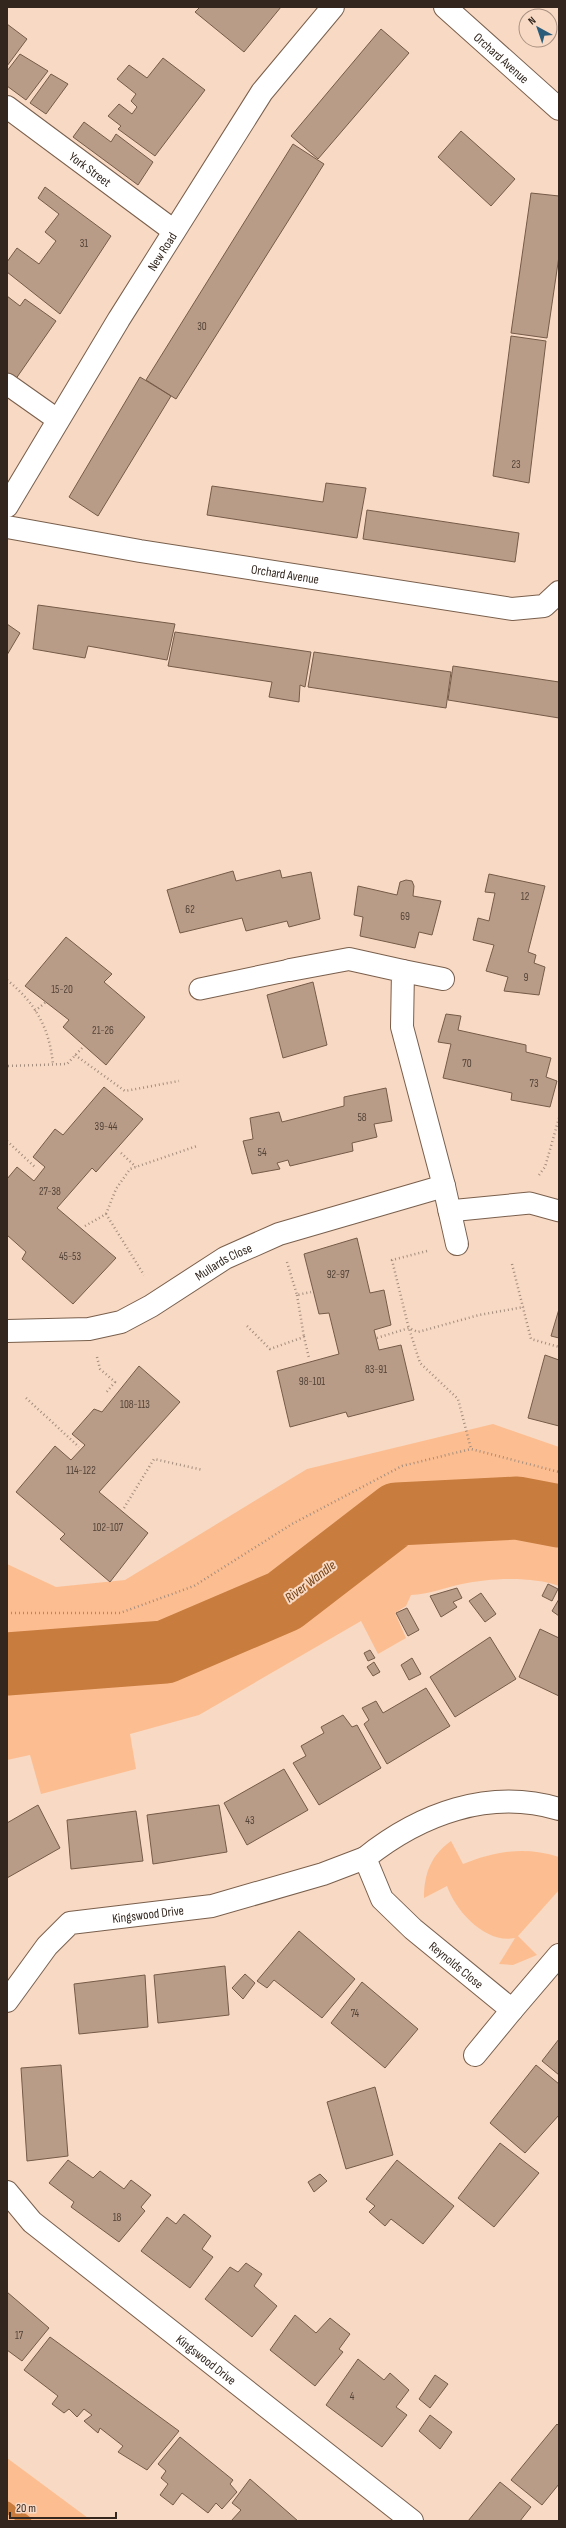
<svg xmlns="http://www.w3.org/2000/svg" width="566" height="2528" viewBox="0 0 566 2528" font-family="'Sofia Sans Condensed',sans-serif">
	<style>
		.green { fill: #fcbe91 }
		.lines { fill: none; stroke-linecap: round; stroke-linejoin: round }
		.stream { stroke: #c87c3e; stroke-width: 11 }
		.river { stroke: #c87c3e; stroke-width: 63 }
		.building { fill: #b99c88; stroke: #755b48 }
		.service-casing { stroke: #795f4c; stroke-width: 23 }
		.minor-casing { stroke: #795f4c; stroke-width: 24 }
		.path { stroke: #a48d7d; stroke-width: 2.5; stroke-dasharray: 1 3; stroke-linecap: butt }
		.service { stroke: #fff; stroke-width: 21 }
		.minor { stroke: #fff; stroke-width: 22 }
		.labels { text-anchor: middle; stroke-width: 4; stroke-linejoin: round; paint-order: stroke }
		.number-label { font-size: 11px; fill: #544438 }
		.street-label { font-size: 13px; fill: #32261e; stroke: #f8d9c4 }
		.water-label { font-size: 14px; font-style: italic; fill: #734012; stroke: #f8d9c4 }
	</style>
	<rect width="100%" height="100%" fill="#f8d9c4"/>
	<path class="green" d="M493,1424L559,1447V1586C532,1576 490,1578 462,1584C444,1588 429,1594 411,1595L406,1606L395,1613L406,1638L378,1654L361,1621L199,1715L130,1734L136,1769L41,1794L30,1755L7,1760V1564L56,1587L125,1580L307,1469Z
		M451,1841L463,1864C496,1851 525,1846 559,1857V1890L518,1936L537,1955L513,1965L499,1964L515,1938C486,1944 456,1912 447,1886L424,1898C424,1874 431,1855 451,1841Z
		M7,2458L92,2521H7Z"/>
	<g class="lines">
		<path class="stream" d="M7,2507L26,2521"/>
		<path class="river" d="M7,1664L165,1652L284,1601L397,1514L517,1508L559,1516"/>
	</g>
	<path class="building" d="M200,7H281L244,52L195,12Z
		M7,24L27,39L7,66Z
		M381,29L409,53L318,159L291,136Z
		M20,54L48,71L26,100L7,86V71Z
		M163,58L205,90L155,156L118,129L121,126L108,116L119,104L132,114L137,107L131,101L136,94L117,79L129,65L147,78Z
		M51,74L68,84L46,114L30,103Z
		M84,122L111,142L116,134L153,162L138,185L73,137Z
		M461,131L515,179L491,206L438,157Z
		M293,144L324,164L176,399L146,380Z
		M45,187L111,236L60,314L7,272V262L17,248L39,264L56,241L45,232L59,214L38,198Z
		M531,193L559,196V256L547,338L511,333Z
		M7,296L20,306L25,299L56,321L13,383L7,379Z
		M511,336L546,341L529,483L493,476Z
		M140,377L171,396L98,516L69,497Z
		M326,483L366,488L357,538L207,515L212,486L323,502Z
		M367,510L519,533L515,562L363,539Z
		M38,605L175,624L167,660L88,646L85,658L33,649Z
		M7,624L20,633L7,655Z
		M175,632L311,652L305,687L300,685L299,702L269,697L272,682L168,666Z
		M314,652L451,672L446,708L308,687Z
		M453,666L559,682V718L448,700Z
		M280,870L282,878L311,872L320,919L289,927L287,921L246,931L242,918L180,933L167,890L233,871L236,881Z
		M489,874L545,886L528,952L536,955L534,963L545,967L539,995L504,991L508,977L486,971L494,945L473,940L478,918L489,921L495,893L485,892Z
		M406,880L412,881L414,886L413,896L441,901L432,935L419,932L415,948L360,936L363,917L354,915L358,886L397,895L400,882Z
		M66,937L112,974L104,982L145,1017L106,1065L63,1027L69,1020L25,986Z
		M313,982L327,1045L283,1058L267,995Z
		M446,1014L461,1016L458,1030L526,1045V1052L551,1058L546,1077L557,1081L550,1107L511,1100L512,1093L443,1078L451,1044L438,1042Z
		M104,1087L143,1119L96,1172L92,1168L57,1208L116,1258L73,1304L22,1259L26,1252L7,1235V1179L17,1167L34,1181L45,1167L33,1157L55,1129L63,1135Z
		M386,1088L392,1121L374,1124L377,1137L352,1143L353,1151L290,1166L288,1160L277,1163L280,1169L252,1174L243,1141L253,1139L250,1118L279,1112L282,1122L344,1106V1097Z
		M357,1238L370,1293L384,1290L391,1325L374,1330L379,1350L401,1345L414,1400L348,1417L346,1412L290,1427L277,1371L339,1354L329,1313L319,1314L304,1254Z
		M559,1309V1338L551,1336Z
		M545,1355L559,1360V1426L528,1418Z
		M139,1366L180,1402L99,1492L148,1533L110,1582L60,1539L65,1534L16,1492L55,1446L71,1460L85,1445L72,1434L94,1409L102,1412Z
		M548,1584L558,1589L552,1601L542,1596Z
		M457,1588L462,1598L453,1602L457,1607L441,1617L430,1596Z
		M481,1593L496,1614L485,1622L469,1601Z
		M559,1599V1616L552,1611Z
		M407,1608L419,1630L408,1636L396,1613Z
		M540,1629L559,1638V1696L519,1677Z
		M490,1637L516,1679L455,1717L430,1677Z
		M370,1650L375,1658L368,1661L364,1653Z
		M412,1658L421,1674L409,1680L401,1665Z
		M374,1662L380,1672L373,1676L367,1667Z
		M426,1688L450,1726L387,1764L364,1724L369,1720L362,1708L376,1701L383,1713Z
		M343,1715L352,1727L357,1725L381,1768L319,1805L293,1763L306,1756L301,1746L324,1733L321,1727Z
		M284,1769L308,1810L247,1845L224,1803Z
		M38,1805L60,1848L7,1878V1823Z
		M219,1805L227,1852L153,1864L147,1815Z
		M136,1811L143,1861L71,1869L67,1820Z
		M299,1931L355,1979L322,2018L274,1980L267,1988L257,1981Z
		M225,1966L229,2015L158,2023L154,1975Z
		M245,1974L255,1983L243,1999L232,1988Z
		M145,1975L148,2027L79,2034L74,1984Z
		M362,1982L418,2029L385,2068L331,2023Z
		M559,2039V2075L542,2061Z
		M61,2065L68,2156L27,2161L21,2068Z
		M536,2065L559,2084V2115L525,2153L490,2123Z
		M375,2087L393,2155L346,2169L327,2102Z
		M500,2143L539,2173L494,2227L458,2198Z
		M68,2160L93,2178L100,2171L124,2189L131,2180L151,2195L141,2207L145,2211L119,2242L71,2207L74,2202L49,2183Z
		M397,2160L454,2206L423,2244L391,2219L385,2226L369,2212L375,2206L366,2199Z
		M320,2174L327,2181L314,2192L308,2182Z
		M184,2214L211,2236L202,2249L213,2257L190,2288L141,2251L167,2217L176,2224Z
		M246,2263L262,2274L254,2286L277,2306L252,2337L205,2299L230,2267L238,2272Z
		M7,2292L49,2328L22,2361L7,2350Z
		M295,2315L316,2333L330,2318L350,2334L339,2349L343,2352L315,2386L270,2350Z
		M50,2337L179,2431L147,2470L118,2452L123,2446L100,2428L98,2433L84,2421L92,2415L84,2409L77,2417L69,2409L64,2413L52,2404L58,2396L24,2370Z
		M358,2359L384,2380L390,2373L409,2390L396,2407L407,2415L382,2447L326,2405Z
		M435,2375L448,2384L430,2408L419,2399Z
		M430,2415L452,2432L440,2449L419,2431Z
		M557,2424L559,2426V2484L542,2505L511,2480Z
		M180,2437L233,2480L230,2484L237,2492L222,2509L216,2503L208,2513L182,2493L173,2505L160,2495L168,2484L161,2478L166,2471L158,2464Z
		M250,2479L298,2521H231L241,2510L232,2503Z
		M500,2482L531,2507L520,2521H468Z"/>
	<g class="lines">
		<g class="service-casing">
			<path id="service" d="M7,384L58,420
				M200,989L290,970
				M449,1211L530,1203L559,1211"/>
		</g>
		<g class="minor-casing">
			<g id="minor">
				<path id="s1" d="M445,7L559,109"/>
				<path id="s2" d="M7,107L174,231"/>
				<path id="s3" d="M7,506L119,319L262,92L333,7"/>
				<path id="s4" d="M7,527L140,551L512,609L544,606L559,592"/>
				<path d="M403,971L443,979"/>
				<path d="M444,1186L457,1244"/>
				<path id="s5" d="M7,1331L89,1329L121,1322L151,1306L225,1258L279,1234L444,1186L402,1027L403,971L349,959L290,970"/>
				<path id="s6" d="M559,1809C489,1788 420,1814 365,1858L382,1899L413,1929L512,2010L559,1955"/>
				<path id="s7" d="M7,2001L47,1946L70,1923L212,1906L323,1874L365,1858"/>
				<path d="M475,2055L512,2010"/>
				<path id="s8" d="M7,2192L32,2222L412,2521"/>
			</g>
		</g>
		<path class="path" d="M7,980C35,1002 50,1029 53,1065
			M35,1011L46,1002
			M75,1055L125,1091L179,1081
			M8,1066L67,1064L83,1047
			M7,1141L36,1168
			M121,1153L136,1167
			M539,1175L545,1167L559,1118
			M106,1214L116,1189L130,1169L197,1146
			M85,1226L106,1214L144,1275
			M427,1251L392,1260L408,1325L420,1363L458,1399L471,1449
			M287,1262L297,1295L311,1292
			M512,1264L531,1339L559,1347
			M297,1295L304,1337
			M247,1326L270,1349L304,1337L309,1358
			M377,1338L409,1328L418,1332L479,1315L524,1307
			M97,1357L100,1369L115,1382L105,1394
			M26,1398L79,1447
			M124,1508L154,1459L203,1470
			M7,1613H120L194,1586L292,1524L402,1466L471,1449L559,1472"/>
		<use href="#service" class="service"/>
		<use href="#minor" class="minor"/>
	</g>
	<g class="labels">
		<g class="number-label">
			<text x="84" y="247">31</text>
			<text x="202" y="330">30</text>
			<text x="516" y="468">23</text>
			<text x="525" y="900">12</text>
			<text x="190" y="913">62</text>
			<text x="405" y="920">69</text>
			<text x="526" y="981">9</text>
			<text x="62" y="993">15-20</text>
			<text x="103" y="1034">21-26</text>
			<text x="467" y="1067">70</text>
			<text x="534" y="1087">73</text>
			<text x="362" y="1121">58</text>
			<text x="106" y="1130">39-44</text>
			<text x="262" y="1156">54</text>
			<text x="50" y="1195">27-38</text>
			<text x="70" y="1260">45-53</text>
			<text x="338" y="1278">92-97</text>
			<text x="376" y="1373">83-91</text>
			<text x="312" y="1385">98-101</text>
			<text x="135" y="1408">108-113</text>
			<text x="81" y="1474">114-122</text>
			<text x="108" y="1531">102-107</text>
			<text x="250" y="1824">43</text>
			<text x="355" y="2017">74</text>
			<text x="117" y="2221">18</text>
			<text x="19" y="2339">17</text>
			<text x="352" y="2400">4</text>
		</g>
		<g class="street-label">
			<text dy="5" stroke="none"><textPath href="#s1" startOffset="76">Orchard Avenue</textPath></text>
			<text dy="5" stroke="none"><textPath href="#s2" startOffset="104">York Street</textPath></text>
			<text dy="5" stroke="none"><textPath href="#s3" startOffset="298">New Road</textPath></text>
			<text dy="5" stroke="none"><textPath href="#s4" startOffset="282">Orchard Avenue</textPath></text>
			<text dy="5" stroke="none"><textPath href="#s5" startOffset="234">Mullards Close</textPath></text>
			<text dy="5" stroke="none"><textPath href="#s7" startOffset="179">Kingswood Drive</textPath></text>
			<text dy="5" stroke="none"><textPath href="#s6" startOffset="352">Reynolds Close</textPath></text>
			<text dy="5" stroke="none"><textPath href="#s8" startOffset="261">Kingswood Drive</textPath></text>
		</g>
		<g class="water-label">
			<text transform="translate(310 1581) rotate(-37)" y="5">River Wandle</text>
		</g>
	</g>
	<rect width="566" height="2528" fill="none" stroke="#32261e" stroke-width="16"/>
	<g transform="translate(538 28) rotate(320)"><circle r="19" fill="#f8d9c4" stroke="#a99182"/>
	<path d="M0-3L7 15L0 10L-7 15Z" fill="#2b5d7a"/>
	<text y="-6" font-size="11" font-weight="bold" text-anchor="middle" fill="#32261e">N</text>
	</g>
	<path d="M10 2512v6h106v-6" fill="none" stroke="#32261e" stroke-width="2"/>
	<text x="16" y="2512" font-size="12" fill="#32261e" stroke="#f8d9c4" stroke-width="3" paint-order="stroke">20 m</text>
</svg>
